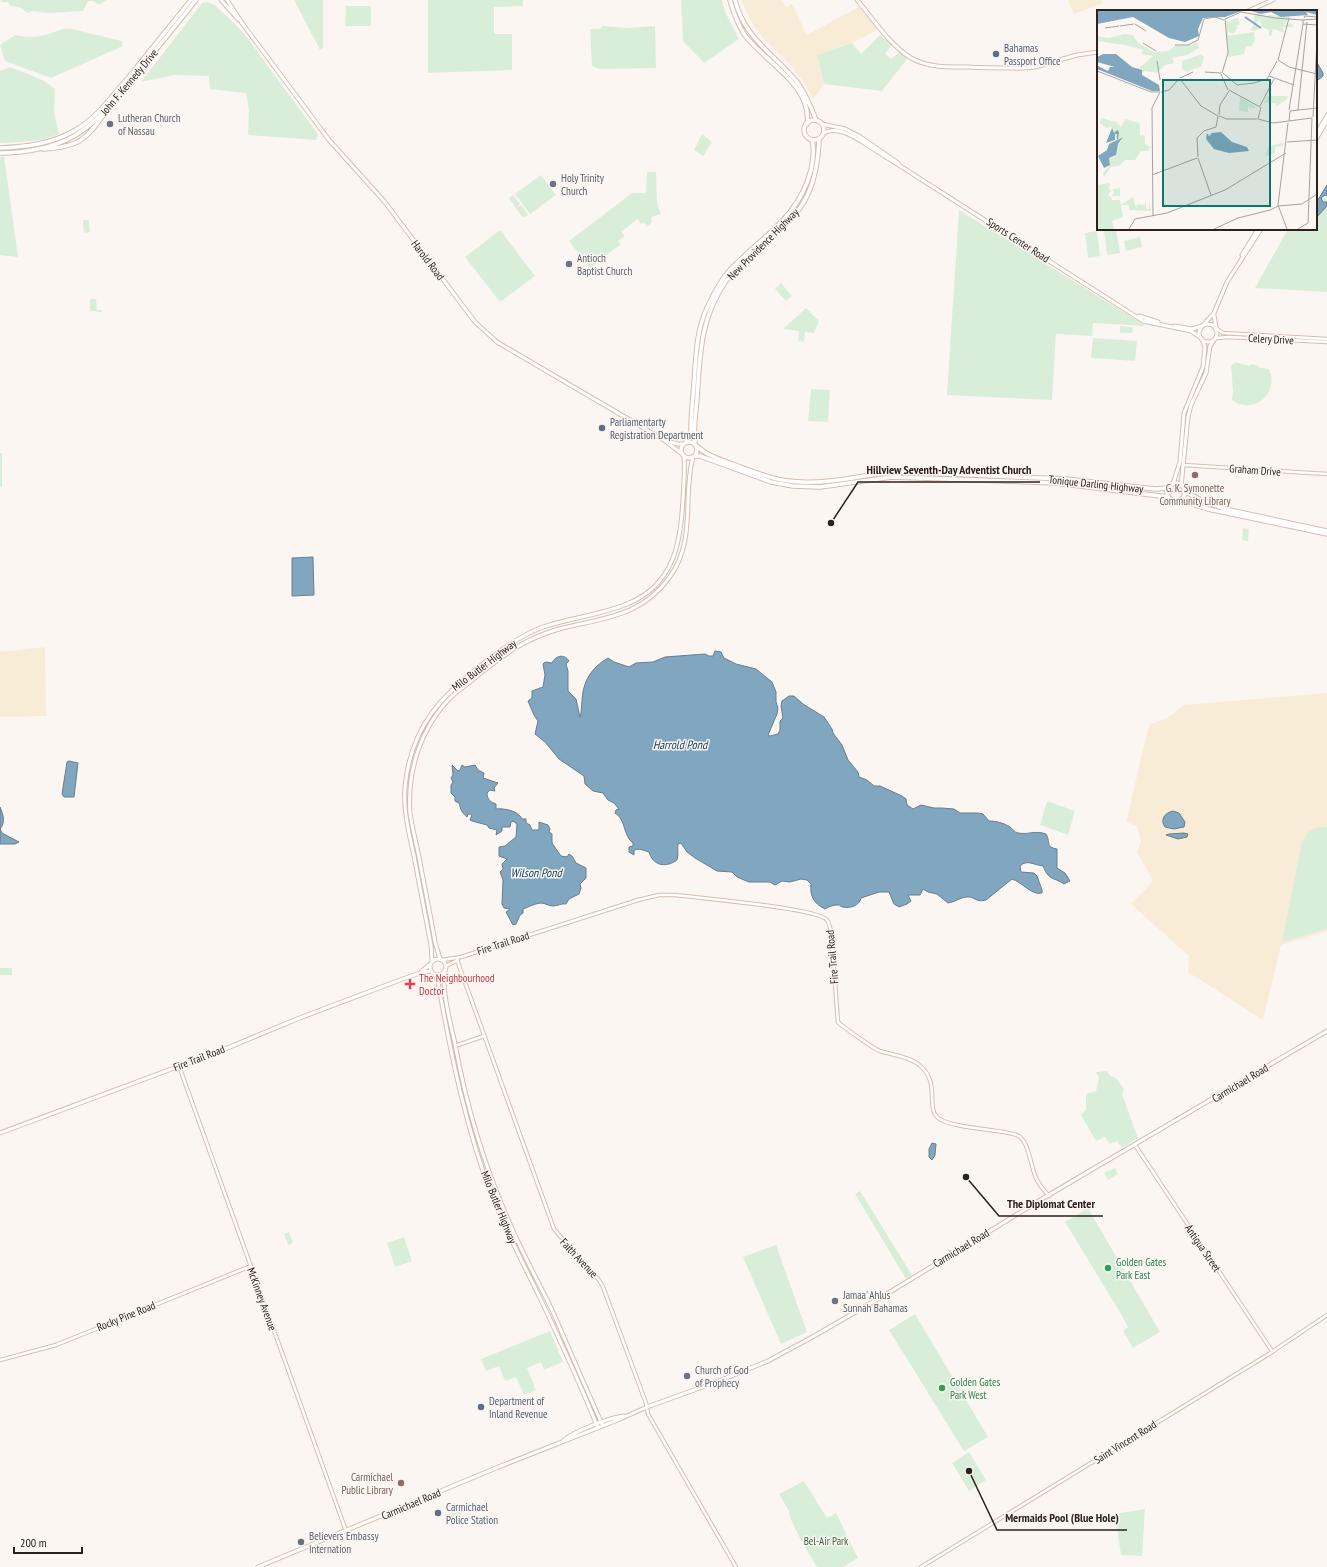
<svg xmlns="http://www.w3.org/2000/svg" width="1327" height="1567" viewBox="0 0 1327 1567" font-family="'PT Sans Narrow',sans-serif">
	<style>
		.industrial { fill: #f8ecd7 }
		.green { fill: #d9eed9 }
		.water { fill: #81a6bf; stroke: #687e8e }
		.lines { fill: none; stroke-linecap: round; stroke-linejoin: round }
		.tertiary-casing { stroke: #dabcae; stroke-width: 4.5 }
		.secondary-casing { stroke: #dabcae; stroke-width: 5 }
		.primary-casing { stroke: #dabcae; stroke-width: 5 }
		.trunk-casing { stroke: #dabcae; stroke-width: 5.5 }
		.tertiary { stroke: #fff; stroke-width: 2.5 }
		.secondary { stroke: #fff; stroke-width: 3 }
		.primary { stroke: #fff; stroke-width: 3 }
		.trunk { stroke: #fff; stroke-width: 3.5 }
		.service-dot { fill: #5c6f8a; stroke: #fcf6f3; stroke-width: 1.5 }
		.worship-dot { fill: #6b7280; stroke: #fcf6f3; stroke-width: 1.5 }
		.education-dot { fill: #8d6e63; stroke: #fcf6f3; stroke-width: 1.5 }
		.health-dot { fill: #e0444e; stroke: #fcf6f3; stroke-width: 1.5 }
		.leisure-dot { fill: #2e9e5b; stroke: #fcf6f3; stroke-width: 1.5 }
		.labels { text-anchor: middle; stroke-width: 3; stroke-linejoin: round; paint-order: stroke }
		.service-label { font-size: 11px; fill: #4e5e75; stroke: #fcf6f3; text-anchor: start }
		.street-label { font-size: 11px; fill: #2c211c; stroke: #fcf6f3 }
		.worship-label { font-size: 11px; fill: #5b616d; stroke: #fcf6f3; text-anchor: start }
		.education-label { font-size: 11px; fill: #785e54; stroke: #fcf6f3 }
		.health-label { font-size: 11px; fill: #be3a42; stroke: #fcf6f3; text-anchor: start }
		.leisure-label { font-size: 11px; fill: #27864d; stroke: #fcf6f3; text-anchor: start }
		.park-label { font-size: 11px; fill: #376438; stroke: #fcf6f3 }
		.water-label { font-size: 12px; font-style: italic; fill: #14435e; stroke: #fcf6f3 }
		.inset-river { fill: none; stroke: #81a6bf; stroke-width: 2 }
		.inset-road { fill: none; stroke: #a9a19d; stroke-width: 1 }
		.view { fill: #0f766e; fill-opacity: 0.15; stroke: #0f766e; stroke-width: 2 }
		.inset-edge { fill: none; stroke: #2c211c; stroke-width: 2 }
		.leader { fill: none; stroke: #2c211c; stroke-width: 1.5 }
		.callout-dot { fill: #2c211c; stroke: #fcf6f3; stroke-width: 1.5 }
		.callout-label { font-size: 12px; text-anchor: middle; font-weight: bold; fill: #2c211c; stroke: #fcf6f3; stroke-width: 3; stroke-linejoin: round; paint-order: stroke }
	</style>
	<rect width="100%" height="100%" fill="#fcf6f3"/>
	<path class="industrial" d="M741,0H781L786,7L792,4L807,35L860,6L878,29L852,43L817,55L824,84L813,99L804,83L793,68L762,37L750,20Z
		M1068,0H1101L1103,3L1074,14Z
		M45,647L46,716L0,717V652Z
		M1327,693V931L1281,945L1263,1020L1188,972L1189,956L1131,904L1153,881L1137,852L1141,841L1137,826L1126,822L1149,725L1167,718L1184,705Z"/>
	<path class="green" d="M0,0H106L104,2L98,5L94,1H88L83,11L48,13L32,11L28,13L19,7L11,6L8,2H2Z
		M294,0H323V48L320,50Z
		M428,0H523V6L494,7V34H512V70L428,73Z
		M681,0H722L725,12L739,39L704,63L683,41Z
		M208,2L216,6L243,32L318,134L316,140L248,135L249,110L246,93L210,89L209,76L175,75L141,82L202,3Z
		M346,6H371V26H345Z
		M602,26L627,28L655,26L656,68L599,69L592,66L590,29H600Z
		M63,29H72L122,41L123,46L51,78L5,61L0,45L15,35C34,39 44,36 63,29Z
		M880,35L892,45L885,54L891,59L900,52L908,58L882,91L824,84L817,55L852,43L861,54Z
		M10,67C25,73 43,78 55,89L54,111L59,134C40,142 20,142 0,143V71Z
		M702,134L712,142L703,156L694,150Z
		M4,156L18,257L0,255V157Z
		M647,172H656L657,203L661,214L651,217L652,222L647,227L644,222L641,224L637,219L621,232L625,236L618,241L621,244L590,268L569,241L632,193H646Z
		M541,175L556,195L530,214L515,194Z
		M513,195L520,204L516,208L509,198Z
		M1316,198H1327V292L1255,288L1288,229H1316Z
		M521,205L528,215L523,218L516,208Z
		M959,210L1146,326L1093,323L1092,336L1056,334L1052,400L947,395Z
		M83,220H89L90,232L84,233Z
		M1116,229L1120,253L1107,255L1104,230Z
		M500,230L535,276L500,302L465,257Z
		M1097,231L1100,256L1088,258L1085,233Z
		M1140,237L1142,247L1126,251L1124,241Z
		M781,283L792,296L786,301L775,289Z
		M90,299H96L97,310H102V312H97V311H90Z
		M806,308L819,321L814,333L805,332L804,342L798,341L799,331L783,329Z
		M1120,326L1133,327L1132,333H1120Z
		M1093,338L1137,341L1135,361L1091,358Z
		M1235,362L1250,366L1251,364L1258,366L1257,367L1269,369C1280,394 1253,416 1232,400L1233,392L1231,366Z
		M811,389L830,390L828,422L808,421Z
		M0,453H2V488L0,486Z
		M1243,528L1249,529L1248,541L1242,540Z
		M1047,801L1075,811L1068,835L1040,825Z
		M1319,827H1327V929L1282,942L1302,842L1308,832Z
		M0,968H12V975H0Z
		M1107,1071L1110,1076L1116,1078L1124,1089L1122,1094L1138,1138L1122,1148L1117,1141L1110,1144L1105,1137L1096,1141L1081,1115L1086,1110V1094L1096,1091L1099,1078L1096,1072Z
		M1115,1168L1118,1174L1108,1180L1104,1173Z
		M860,1191L912,1275L906,1279L855,1194Z
		M1088,1208L1160,1332L1133,1348L1123,1331L1128,1327L1121,1314L1065,1222Z
		M289,1232L293,1243L288,1245L284,1234Z
		M404,1237L412,1261L395,1267L387,1243Z
		M776,1245L807,1332L781,1344L743,1257Z
		M915,1314L988,1437L964,1451L889,1330Z
		M550,1331L563,1362L544,1370L541,1362L527,1368L536,1390L524,1395L516,1377L505,1381L499,1366L486,1371L481,1359Z
		M969,1452L986,1480L969,1491L952,1463Z
		M804,1481L827,1518L836,1513L858,1558L843,1567H817C811,1557 788,1520 789,1511L779,1494Z
		M457,1507L463,1511L456,1521L450,1517Z
		M1145,1509L1142,1556L1121,1555L1115,1514Z"/>
	<path class="water" d="M1316,61L1323,73V76L1318,80L1316,78Z
		M1327,185V196L1325,195L1321,198L1323,202H1327V206L1316,218V203Z
		M313,557L314,595L292,596V558Z
		M715,651L721,652L724,658L736,664L756,669L772,682L776,692V702L778,708L777,714L768,735L770,736L778,734L780,730V721L783,718L781,706L782,701L789,696H794L803,704L824,717L832,729L833,733L842,745L848,760L858,772L859,777L867,780L874,786H880L902,796L906,799L907,805L913,809L921,805L934,808H942L954,809L960,813H978L983,814L989,821C996,821 1004,823 1010,827C1013,829 1014,832 1018,833C1029,835 1035,830 1046,834C1051,842 1045,847 1057,849V868L1065,873L1070,881L1064,884C1052,876 1050,882 1043,866C1034,865 1027,859 1020,866L1021,872L1034,873L1037,876L1042,890V893C1032,896 1022,882 1012,879L986,900C975,903 975,896 967,897C961,897 955,902 948,903L937,894L928,892L923,889L920,895H908L911,901L907,904L899,907L894,904L889,892H879L861,898C860,905 850,909 843,907C838,906 842,905 837,905C833,905 828,907 825,909C813,903 810,896 811,884L807,880L801,879L790,882L782,881L775,885L770,882H749L737,877L732,872L717,871L695,858L687,852L681,843L678,844C677,849 679,854 677,860C666,868 653,866 649,852L640,849L634,850V855L629,852V847L633,846V843C623,836 626,819 615,813L616,810L619,809L614,803L608,800L603,793L593,791L585,784L584,776L559,759L545,742L535,734L538,721L534,715L528,701L532,698V691L543,687L545,675L543,664L545,662L552,663C555,656 564,653 569,661L566,664L568,671V691L576,699L580,717C582,712 581,707 582,701C583,681 591,668 608,658L614,662L629,667L636,663L653,662L665,657L705,654L709,656H713Z
		M69,761L78,763L74,797H64L62,794L67,762Z
		M452,765L458,771L460,770L462,765L465,767L475,765L478,770L484,773L483,778L498,783L494,788L495,791L490,790L487,793C487,800 491,802 496,804V809C504,808 519,811 522,819H526V823L530,825L532,830H539V822L548,825L550,829L549,832L552,834V843L561,856L567,857L569,854L572,856L576,863L586,868V878L580,884L581,888L579,894L569,899L566,904C561,903 558,906 553,906C549,906 545,903 541,903C533,904 529,907 523,909V913L520,915L516,924L513,925L506,912L510,909L504,908L502,904L503,880L500,872L503,869L502,864L507,859L499,856V847L505,846L516,837L517,824L513,821L511,822L510,827H502V831L496,835L497,830L489,828L487,825L472,821L470,820L472,815L470,814H468L467,817C461,812 461,810 459,803L455,801V797L451,793V785L453,782L451,778L453,775Z
		M0,807C3,814 6,822 0,829L2,833L19,842L15,844H0Z
		M1173,811L1179,813L1185,822L1184,827L1174,829L1165,827C1160,820 1164,813 1173,811Z
		M1184,833L1188,834L1187,837L1178,839L1166,835L1169,834Z
		M932,1143L936,1144L935,1155L932,1160L929,1157V1149Z"/>
	<g class="lines">
		<g class="tertiary-casing">
			<path id="tertiary" d="M1217,329L1223,333L1327,339
				M1216,338L1229,337L1327,342
				M1183,465L1327,474
				M442,960L461,957L638,900L659,895H676C697,898 818,908 827,920C829,922 830,928 831,931L838,1022C843,1027 874,1049 880,1051C892,1055 908,1056 918,1064C941,1081 926,1106 937,1117C947,1127 989,1129 1004,1132C1009,1133 1015,1134 1019,1136C1029,1143 1031,1167 1036,1178C1039,1185 1044,1190 1049,1196
				M457,960L554,1229L585,1265L599,1280L603,1287L646,1403L648,1414L736,1567
				M446,966L458,960
				M455,1046L484,1036
				M179,1066L346,1531
				M1135,1145L1272,1351
				M0,1360L56,1345L251,1266
				M921,1567L1269,1354L1327,1315"/>
		</g>
		<g class="secondary-casing">
			<path id="secondary" d="M221,0L239,20
				M227,0L242,23L329,140L384,201L475,322L497,342L664,440L681,453
				M822,124L845,129L859,136L898,163
				M824,133C836,126 851,135 861,141L1143,321L1191,331L1201,338
				M1316,134L1327,116
				M1316,139L1327,121
				M1242,255L1258,229
				M1214,315L1216,327
				M1139,316L1158,322
				M1199 333a9 9 0 1 1 18 0a9 9 0 1 1-18 0Z
				M1203,325L1214,313L1227,282L1261,229
				M1175,326L1192,329L1202,326
				M667,441L678,444H684
				M1173,484L1180,462L1184,413L1203,367L1205,347L1202,339
				M1181,486L1188,417L1191,405L1206,373L1210,346L1214,340
				M421,972L429,965
				M0,1133L225,1049L297,1019L400,980L420,973L430,971"/>
		</g>
		<g class="primary-casing">
			<path id="primary" d="M857,0C874,20 889,44 911,58C929,68 949,67 968,67C986,68 1005,68 1023,68L1035,67L1077,55L1098,52
				M1248,11L1273,0
				M430 967a8 8 0 1 1 16 0a8 8 0 1 1-16 0Z
				M440,959L435,942C430,913 424,885 419,857C416,842 412,828 410,813C407,770 421,727 452,696C460,689 469,683 477,676C505,654 524,639 559,629C602,618 641,617 669,578C697,540 682,498 693,457
				M432,961L431,945C425,915 420,886 414,856C409,833 403,810 405,787C411,725 442,695 488,660C505,647 523,634 543,627C570,618 600,615 627,604C674,585 681,543 683,498C684,484 685,470 684,456
				M444,973C443,996 450,1021 455,1044C466,1104 483,1162 507,1217C520,1249 537,1279 552,1310C569,1348 585,1387 603,1426
				M435,975L438,982C451,1055 466,1129 493,1199C507,1233 524,1265 540,1298C560,1340 580,1384 598,1428
				M563,1441C572,1432 611,1417 624,1416
				M258,1567L496,1468L620,1419L647,1407L719,1381L768,1361L816,1335L895,1289L1042,1199L1327,1031"/>
		</g>
		<g class="trunk-casing">
			<path id="trunk" d="M730,0C733,11 738,24 744,34C763,61 813,85 807,124
				M735,0C744,38 774,54 797,82C806,94 811,107 816,120
				M804 130a10 10 0 1 1 20 0a10 10 0 1 1-20 0Z
				M0,148C25,147 51,144 74,131C96,119 111,97 128,78C149,52 170,26 191,0
				M43,149C78,147 85,141 105,113
				M0,153C24,153 53,148 74,136C98,122 115,100 132,78C154,53 175,26 196,0
				M681 450a8 8 0 1 1 16 0a8 8 0 1 1-16 0Z
				M686,442L690,434L691,429C691,413 693,398 694,383C696,357 696,330 708,306C714,293 721,280 730,270C762,236 799,218 811,170C813,160 815,149 812,140
				M695,443C693,428 696,412 697,398C700,355 700,318 726,281C735,269 747,259 759,249C800,214 817,196 819,139
				M697,446C707,456 722,460 735,465C757,473 778,482 803,482C835,484 867,473 900,472L1066,479L1155,489L1168,488
				M696,456H700L771,482L793,486L820,487L892,477L1056,483L1168,497
				M1167 492a9 9 0 1 1 18 0a9 9 0 1 1-18 0Z
				M1184,491L1201,500L1225,509L1327,531
				M1180,500L1208,509L1327,534"/>
		</g>
		<use href="#tertiary" class="tertiary"/>
		<use href="#secondary" class="secondary"/>
		<use href="#primary" class="primary"/>
		<use href="#trunk" class="trunk"/>
	</g>
	<g class="service-dot">
		<circle cx="996" cy="54" r="4"/>
		<circle cx="602" cy="428" r="4"/>
		<circle cx="481" cy="1407" r="4"/>
		<circle cx="438" cy="1513" r="4"/>
	</g>
	<g class="worship-dot">
		<circle cx="110" cy="124" r="4"/>
		<circle cx="553" cy="184" r="4"/>
		<circle cx="569" cy="264" r="4"/>
		<circle cx="835" cy="1301" r="4"/>
		<circle cx="687" cy="1376" r="4"/>
		<circle cx="301" cy="1542" r="4"/>
	</g>
	<g class="education-dot">
		<circle cx="1195" cy="475" r="4"/>
		<circle cx="401" cy="1483" r="4"/>
	</g>
	<path class="health-dot" d="M408 978h4v4h4v4h-4v4h-4v-4h-4v-4h4z"/>
	<g class="leisure-dot">
		<circle cx="1108" cy="1268" r="4"/>
		<circle cx="942" cy="1388" r="4"/>
	</g>
	<g class="labels">
		<g class="service-label">
			<text x="1004" y="52">Bahamas<tspan x="1004" dy="13">Passport Office</tspan></text>
			<text x="610" y="426">Parliamentarty<tspan x="610" dy="13">Registration Department</tspan></text>
			<text x="489" y="1405">Department of<tspan x="489" dy="13">Inland Revenue</tspan></text>
			<text x="446" y="1511">Carmichael<tspan x="446" dy="13">Police Station</tspan></text>
		</g>
		<g class="street-label">
			<text transform="translate(129 82) rotate(-50)" y="4">John F. Kennedy Drive</text>
			<text transform="translate(1018 240) rotate(33)" y="4">Sports Center Road</text>
			<text transform="translate(763 244) rotate(-45)" y="4">New Providence Highway</text>
			<text transform="translate(428 260) rotate(53)" y="4">Harold Road</text>
			<text transform="translate(1271 339) rotate(3)" y="4">Celery Drive</text>
			<text transform="translate(1255 470) rotate(4)" y="4">Graham Drive</text>
			<text transform="translate(1096 484) rotate(6)" y="4">Tonique Darling Highway</text>
			<text transform="translate(484 665) rotate(-37)" y="4">Milo Butler Highway</text>
			<text transform="translate(503 943) rotate(-18)" y="4">Fire Trail Road</text>
			<text transform="translate(832 957) rotate(-95)" y="4">Fire Trail Road</text>
			<text transform="translate(199 1058) rotate(-21)" y="4">Fire Trail Road</text>
			<text transform="translate(1240 1083) rotate(-31)" y="4">Carmichael Road</text>
			<text transform="translate(499 1207) rotate(68)" y="4">Milo Butler Highway</text>
			<text transform="translate(961 1248) rotate(-31)" y="4">Carmichael Road</text>
			<text transform="translate(1203 1248) rotate(56)" y="4">Antigua Street</text>
			<text transform="translate(579 1258) rotate(47)" y="4">Faith Avenue</text>
			<text transform="translate(262 1299) rotate(70)" y="4">McKinney Avenue</text>
			<text transform="translate(126 1316) rotate(-22)" y="4">Rocky Pine Road</text>
			<text transform="translate(1125 1442) rotate(-32)" y="4">Saint Vincent Road</text>
			<text transform="translate(411 1504) rotate(-23)" y="4">Carmichael Road</text>
		</g>
		<g class="worship-label">
			<text x="118" y="122">Lutheran Church<tspan x="118" dy="13">of Nassau</tspan></text>
			<text x="561" y="182">Holy Trinity<tspan x="561" dy="13">Church</tspan></text>
			<text x="577" y="262">Antioch<tspan x="577" dy="13">Baptist Church</tspan></text>
			<text x="843" y="1299">Jamaa' Ahlus<tspan x="843" dy="13">Sunnah Bahamas</tspan></text>
			<text x="695" y="1374">Church of God<tspan x="695" dy="13">of Prophecy</tspan></text>
			<text x="309" y="1540">Believers Embassy<tspan x="309" dy="13">Internation</tspan></text>
		</g>
		<g class="education-label">
			<text x="1195" y="492">G. K. Symonette<tspan x="1195" dy="13">Community Library</tspan></text>
			<text x="393" y="1481" text-anchor="end">Carmichael<tspan x="393" dy="13">Public Library</tspan></text>
		</g>
		<g class="health-label">
			<text x="419" y="982">The Neighbourhood<tspan x="419" dy="13">Doctor</tspan></text>
		</g>
		<g class="leisure-label">
			<text x="1116" y="1266">Golden Gates<tspan x="1116" dy="13">Park East</tspan></text>
			<text x="950" y="1386">Golden Gates<tspan x="950" dy="13">Park West</tspan></text>
		</g>
		<g class="park-label">
			<text x="826" y="1545">Bel-Air Park</text>
		</g>
		<g class="water-label">
			<text x="680" y="749">Harrold Pond</text>
			<text x="536" y="877">Wilson Pond</text>
		</g>
	</g>
	<g transform="translate(1097 10)">
		<rect width="220" height="220" fill="#fcf6f3"/>
		<path d="M161,3L171,7L172,5L193,7L187,15L194,13L197,17H182L186,18L188,23L176,19L174,26H172V20L165,17L162,9L160,13L162,19L156,21L154,19L157,15V6ZM141,8L143,14L139,16L141,17L136,24L131,21V26L157,22L158,29L155,36H149L147,44L131,47L129,10L134,12L136,9ZM27,24L36,25L41,33L57,42L71,41L78,36L95,35L100,32L102,38L90,45L75,48L77,53L68,55L60,63L48,61L44,64L41,59L56,46L44,44L46,40L33,36L0,31V26L12,28ZM105,44L107,47L105,56L90,62L85,59V51ZM171,86H191L190,89L179,97V93H167ZM143,87L158,96L157,99L151,97V102L142,101ZM4,108L19,112L24,117L28,109L43,113V125L48,126V134L54,137L51,141H44L38,150H28L22,156L14,157L7,167L6,163L13,155L12,148L18,147L21,134L25,130H20L14,117L9,118L3,113ZM187,132L186,136L178,137V143L169,146L171,137ZM11,173L13,174L12,180L23,178V186H15L17,181L14,180L11,186L14,187L15,190H23L26,207L15,211L17,219H0V178L1,175ZM36,187L39,198L40,194L48,195L49,190V199H52V191L54,201L32,200V195H24Z" fill="#d9eed9"/>
		<path d="M0,1H145L128,7L106,8L101,19L102,26L88,32L72,28L36,7L0,14ZM154,1H219L220,5L209,2L211,5L184,7L174,2L164,4ZM6,44H19L35,57L45,60V65L62,75L63,81H55L0,59L1,56L11,61L13,57H18L0,52V47ZM15,118L17,123L20,120L22,122L21,130L26,127L21,134L19,145L12,148L13,155L7,158L1,146L10,140L12,134L20,130V124H18V130L9,133ZM124,122L135,132L150,137L152,141L132,143L117,139L109,129L110,123L112,126L115,123Z" fill="#81a6bf"/>
		<path class="inset-river" d="M148,7L164,18"/>
		<path class="inset-road" d="M207,8L208,6L220,7M128,9L144,2L178,8L206,10M206,10V14L220,15M206,10L220,9M38,14L49,21M23,16L37,14M8,18L22,16M46,33L59,41M78,35H91M91,35L101,30L107,9L118,7L127,10M181,50L192,8M181,50L192,57L220,64M60,51L63,70M0,61L54,82H63M108,62L124,63M125,63L131,43L128,9M126,63L140,75L157,73L170,69L180,51M124,64L131,80M172,66L197,75M83,68L96,62M83,69L104,96L121,106M132,80L163,97M64,82L72,80L82,69M163,96L177,69M192,100L206,14M201,100L210,12M122,105L123,95L132,81M122,106L130,109H160M216,107L220,31M161,109L164,97M161,109L176,113L215,108M192,111L193,101L220,98M190,132L220,130M101,147L100,128L107,121L119,117L121,106M101,148L114,185M55,165L100,148M56,206L55,98L63,82M32,219L38,209L70,203L128,180L189,143M117,219L141,208L173,200L181,196L205,194L220,184M190,219L181,195L191,113M201,219L211,213L215,108"/>
		<path class="view" d="M66,70H173V196H66Z"/>
		<rect width="220" height="220" class="inset-edge"/>
	</g>
	<path class="leader" d="M831 523L858 482H1040M966 1177L999 1216H1103M969 1471L997 1530H1127"/>
	<g class="callout-dot">
		<circle cx="831" cy="523" r="4"/>
		<circle cx="966" cy="1177" r="4"/>
		<circle cx="969" cy="1471" r="4"/>
	</g>
	<g class="callout-label">
		<text x="949" y="474">Hillview Seventh-Day Adventist Church</text>
		<text x="1051" y="1208">The Diplomat Center</text>
		<text x="1062" y="1522">Mermaids Pool (Blue Hole)</text>
	</g>
	<path d="M14 1547v6h68v-6" fill="none" stroke="#2c211c" stroke-width="2"/>
	<text x="20" y="1547" font-size="12" fill="#2c211c" stroke="#fcf6f3" stroke-width="3" paint-order="stroke">200 m</text>
</svg>
